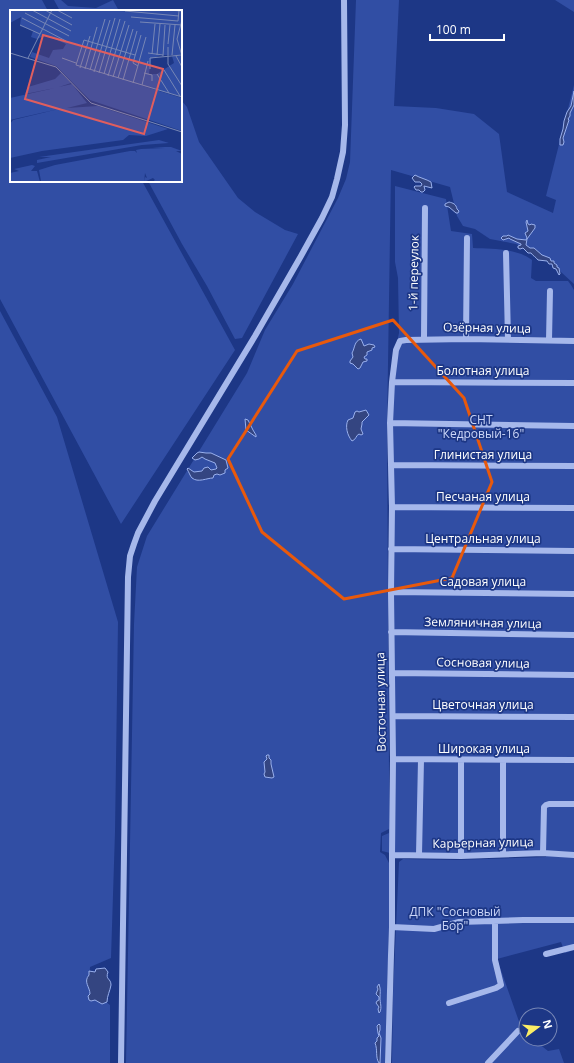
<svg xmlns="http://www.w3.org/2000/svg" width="574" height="1063" viewBox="0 0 574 1063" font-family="'Open Sans',sans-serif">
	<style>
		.green { fill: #314ea4 }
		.water { fill: #344581; stroke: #99b0ed }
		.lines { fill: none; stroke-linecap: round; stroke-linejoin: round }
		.minor { stroke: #a6b8eb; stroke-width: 6 }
		.marked { fill: none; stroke: #e8590c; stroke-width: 3; stroke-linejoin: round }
		.labels { text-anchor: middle; stroke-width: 3.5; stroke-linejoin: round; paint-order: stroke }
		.street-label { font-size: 12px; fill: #fff; stroke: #1d3786 }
		.park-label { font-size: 12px; fill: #cbd6f8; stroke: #1d3786 }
		.inset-road { fill: none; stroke: #7787b6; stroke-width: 1 }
		.view { fill: #e05e5e; fill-opacity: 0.15; stroke: #e05e5e; stroke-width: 2 }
		.inset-edge { fill: none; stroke: #fff; stroke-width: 2 }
	</style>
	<rect width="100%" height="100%" fill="#1d3786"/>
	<path class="green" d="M0,0H42L48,11H11V181H142L235,350L121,524L0,299Z
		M54,0H61L68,6L96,8L113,0L119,11H60Z
		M356,0H399L394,106L436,108L474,114L499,134L507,192L553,213L556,200L546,196L574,85V284L548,260L516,244L490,239L475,229L463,226L457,216L450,187L391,170L387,430L389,771V829L381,833L380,852L385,855L389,863L390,920L389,929L385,1063H126L134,624L137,567L147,536L247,373L265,330L293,284L338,198L346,179L350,162Z
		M555,0H574V12Z
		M181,100L187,107L199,142L238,198L255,212L285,230L298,234L242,338L235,339L207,286L182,244L148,181H181Z
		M395,186L446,199L451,231L472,234L473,248C492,249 516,248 532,260L531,278L536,281H568L571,285L574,290V950L565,953L561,942L497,959L522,1030L526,1033V1039H533L548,1051L559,1049L564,1063H392L393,993L399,862L403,859L456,860L546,857V851L468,854L390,853L382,851V836L389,833L391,718L388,426L390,374L399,333L398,278L395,262Z
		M0,311L57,417L118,622L115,832L111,958L90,967L89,980L95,994L110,1005V1063H0Z"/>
	<path class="water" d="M574,91V105L570,113V116L568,119L569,120L563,138L564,142L563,145H560V139L563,129L564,121L567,112L571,106Z
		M415,175C420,178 426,179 431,182L432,188L424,186L425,190L423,192H421L419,190H416L414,187L415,186H421L422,184L420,182H415L412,178Z
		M449,202C453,203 456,204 457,209L459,211L458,213H456L449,207L445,206V204Z
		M527,220L528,224L530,225L531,224L535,225V228L527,239L526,245L530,248H534L542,255L550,258L551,261H554V263L557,265V267L559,268L560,274L559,275L556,269L553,268L552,264H549L547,261L538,260C536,257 533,256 531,253H528L523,248L520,249L518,248V246L521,245V244L510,239L509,238L503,240L501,238L503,236H507L508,235L517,239L526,240L527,238L525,233L528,231L526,222Z
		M361,339L364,346L369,344L374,345L375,347L372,348V350L367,352V355L364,357L365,359H367V361L363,362L360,368L358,369L353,364L350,363V361L353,357L352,353C355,348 354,341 361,339Z
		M366,410L369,415L362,422V424L361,429L363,434L361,435L359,434C356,435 356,440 352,441C347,435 345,426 348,420L353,418L355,412L357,411L359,412Z
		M245,419L248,420L253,430L256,435V437L246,430Z
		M199,452L206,453H211L226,460L228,468L225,470V473L220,475L217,474L214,475L213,478C207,478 198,483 192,478C190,476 189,472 187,469L188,468L194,472L202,471L204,468L208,467L211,470L216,469L217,468L215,463L205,459L202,457L199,459L195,460L192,458L197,453Z
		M267,755H269V758L271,760V764L274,777L272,778L265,777L264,774L265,772L264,762L267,759L266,756Z
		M105,968L108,972C105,980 111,978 111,985C110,991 107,996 107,1002L102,1004L95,1000L91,1001L89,1000L88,996L90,994C90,987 83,982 89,975V971L95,972L96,969Z
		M379,984C381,990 380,993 380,998C380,1003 382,1007 380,1012L379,1013L378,1009L379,1007L376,1003L377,1001L379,1000V997L376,994L378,989L377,987Z
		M379,1024L380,1025V1030L379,1033L381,1038L380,1063H379C375,1057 378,1050 375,1043L377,1041V1038L379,1036L378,1033L377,1026Z"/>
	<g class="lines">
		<path class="minor" d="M506,253L508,339
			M424,339L425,208
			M466,339L467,238
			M549,340L550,291
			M392,382L574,383
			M390,423L574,426
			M391,465L574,466
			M392,507L574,508
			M391,549L574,551
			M391,592L574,594
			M391,632L574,635
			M392,673L574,675
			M393,716L574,717
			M393,759L574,760
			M503,760V854
			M543,853L544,807L546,805L549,804H574
			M392,855L461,856L543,853L574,855
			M419,855L421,760
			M461,856V760
			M392,927L434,929L459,922L523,920H574
			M546,954L574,947
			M449,1003L496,988L501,985L495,960V921
			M121,1063L128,577L130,556L134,544L138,533L155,501L255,336L301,256L322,218L332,197L337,179L343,152L345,125L344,0
			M388,1063L391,955L392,927V855L393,759L391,592L392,507L390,423L392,382L396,350L400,341L406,340L466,339L574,341
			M488,1063L518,1031"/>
	</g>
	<path class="marked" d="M393,320L464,398L492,482L452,578L344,599L262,532L228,459L297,351Z"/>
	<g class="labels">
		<g class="street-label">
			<text transform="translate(414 273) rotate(-89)" y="4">1-й переулок</text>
			<text transform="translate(487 328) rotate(1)" y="4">Озёрная улица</text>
			<text x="483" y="375">Болотная улица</text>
			<text x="483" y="459">Глинистая улица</text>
			<text x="483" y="501">Песчаная улица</text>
			<text x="483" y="543">Центральная улица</text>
			<text x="483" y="586">Садовая улица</text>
			<text transform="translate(483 623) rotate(1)" y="4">Земляничная улица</text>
			<text transform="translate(483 663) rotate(1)" y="4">Сосновая улица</text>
			<text transform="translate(381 702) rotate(-91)" y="4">Восточная улица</text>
			<text x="483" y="709">Цветочная улица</text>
			<text x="484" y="753">Широкая улица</text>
			<text transform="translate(483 843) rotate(-1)" y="4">Карьерная улица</text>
		</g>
		<g class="park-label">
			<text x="481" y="424">СНТ<tspan x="481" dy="14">"Кедровый-16"</tspan></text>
			<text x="455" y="916">ДПК "Сосновый<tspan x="455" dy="14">Бор"</tspan></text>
		</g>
	</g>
	<g transform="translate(10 10)">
		<rect width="172" height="172" fill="#1d3786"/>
		<path d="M0,0H172V45H151L141,49L139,64H147L164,53L162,46H172V87L123,73L172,88V121L80,90L46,56L20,47L22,42L39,48L43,40L53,39L56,34L36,25L27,29L21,27L23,21L10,16L11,7L0,13ZM51,63L61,73L49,77L62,74L77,93L57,98L88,96L158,119L136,126L119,125L113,130L32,141L0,148V114L3,110L53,98L0,110V88L45,78L15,84L18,77L45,69ZM149,130L159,133L132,135L27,153V150L41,147H29ZM142,137H161L172,141H166L172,144V172H142L145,170L143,168L134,172L135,167L137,168L135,163L134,172L31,171L29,160L45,155L120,141H125L127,143L126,140L131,139L155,138ZM22,155L25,156L21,161H27L30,172H0V163L9,161L4,159Z" fill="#314ea4"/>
		<path class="inset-road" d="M22,0L61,21M35,0L62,15M47,0L62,8M158,0L172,1M115,1L169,6M15,3L59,26M121,7L168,11L169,0M12,8L56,31M172,10L167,29L172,46M130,12L172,15M10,15L30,24M158,34L160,15M158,37V54L172,76M0,43L46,57L81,93L172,122M138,43L153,45M142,44L145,14M125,45L74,30L66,55L172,87M147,45L150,14M162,45L165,15M153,46L155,15M166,46L172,57M18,48L42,0M52,48L66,53M128,56L123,53L131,25M70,58L80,26M75,59L87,17M140,59V48L172,45M80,60L95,9M154,60L170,86M84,62L100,10M89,63L105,8M134,63L142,65V71M94,64L110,9M147,64L159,83M98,66L115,11M103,67L119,15M108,68L123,19M113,70L127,21M123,73L136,27M132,75L138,51"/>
		<path class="view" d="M33,25L153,59L134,124L15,89Z"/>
		<rect width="172" height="172" class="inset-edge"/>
	</g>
	<g transform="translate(538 1027) rotate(74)"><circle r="19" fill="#1d3786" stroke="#7787b6"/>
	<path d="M0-3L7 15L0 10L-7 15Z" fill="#faed65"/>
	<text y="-6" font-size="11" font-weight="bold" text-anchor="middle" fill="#ffffff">N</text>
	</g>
	<path d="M430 34v6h74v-6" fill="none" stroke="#ffffff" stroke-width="2"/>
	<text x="436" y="34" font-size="12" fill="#ffffff" stroke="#1d3786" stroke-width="3" paint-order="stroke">100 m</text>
</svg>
